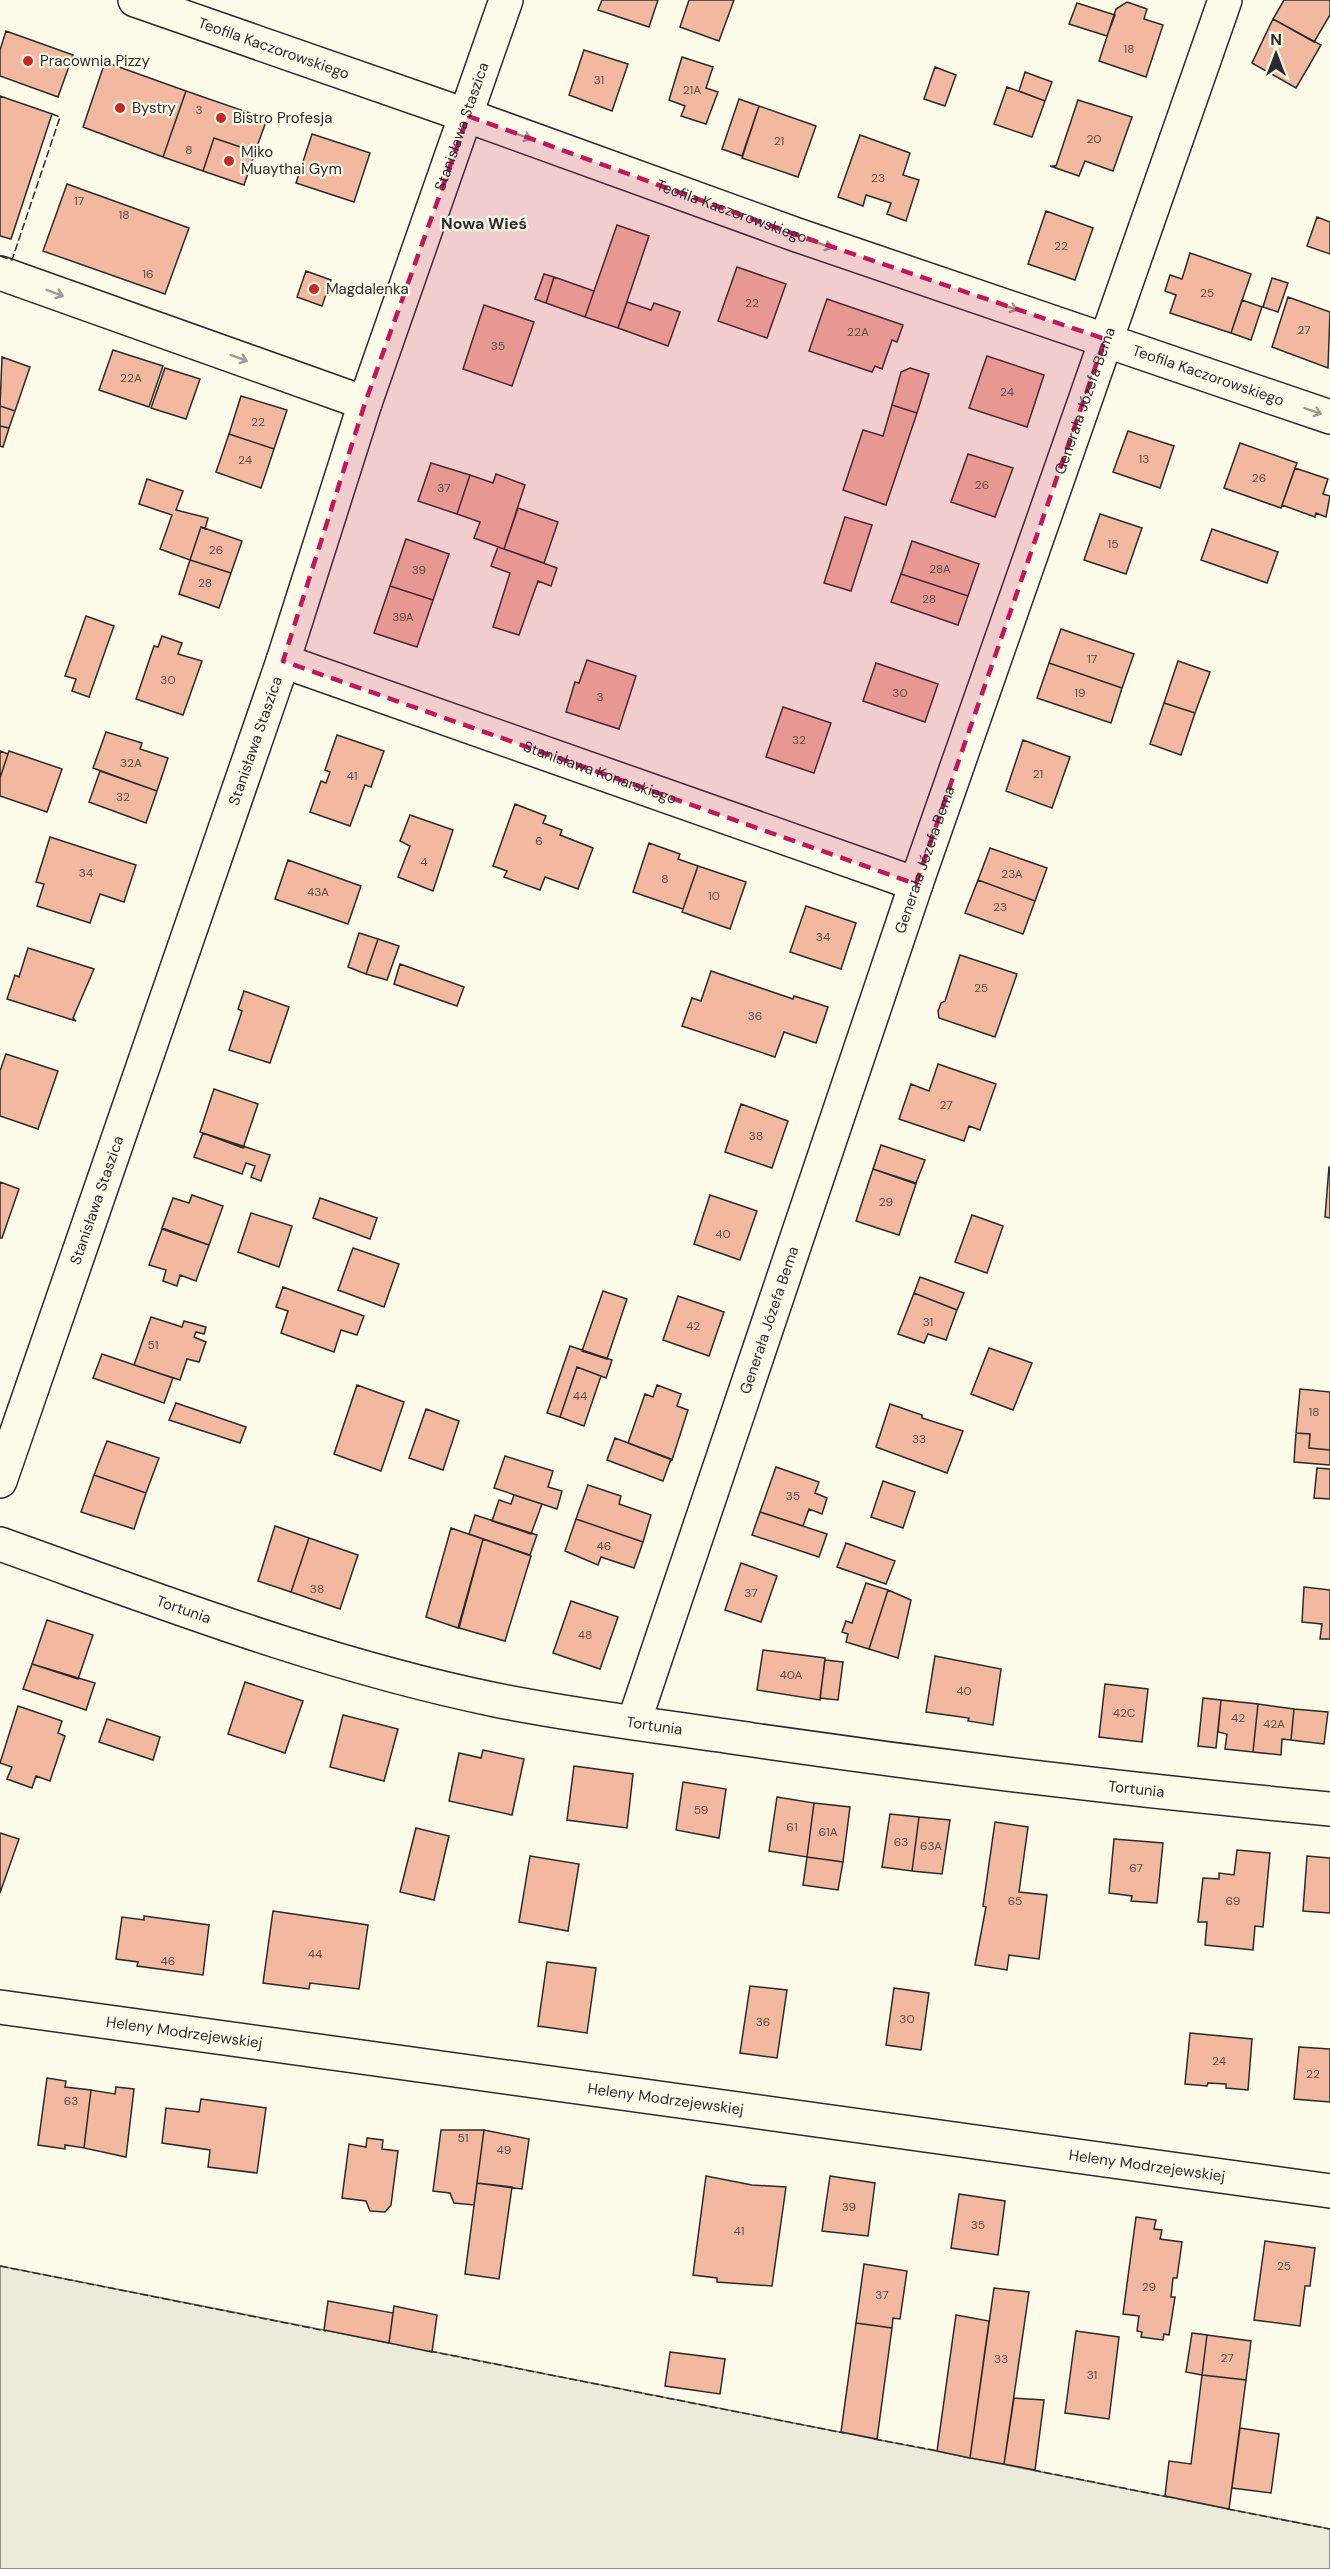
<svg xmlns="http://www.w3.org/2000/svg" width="1330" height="2569" viewBox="0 0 1330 2569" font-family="'DM Sans',sans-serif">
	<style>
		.green { fill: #ecebdb; stroke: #74746e; stroke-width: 1.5 }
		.building { fill: #f2b8a0; stroke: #2b2b2b; stroke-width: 1.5 }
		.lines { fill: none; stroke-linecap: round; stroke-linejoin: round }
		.street-casing { stroke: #2b2b2b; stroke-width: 36 }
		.street { stroke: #fdfbea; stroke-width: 33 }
		.fence { stroke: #2b2b2b; stroke-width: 1.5; stroke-dasharray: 8 3; stroke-linecap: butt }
		.oneway { stroke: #9e9d94 }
		.marked { fill: #c2185b; fill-opacity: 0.2; stroke: #c2185b; stroke-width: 4.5; stroke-dasharray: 12 8; stroke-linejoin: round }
		.poi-dot { fill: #c62828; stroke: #fdfbea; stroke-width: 2 }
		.labels { text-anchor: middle; stroke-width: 4.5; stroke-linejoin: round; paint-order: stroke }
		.number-label { font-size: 12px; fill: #5d4e48 }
		.street-label { font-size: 15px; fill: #2b2b2b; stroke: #fdfbea }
		.poi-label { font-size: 15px; fill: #2b2b2b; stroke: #fdfbea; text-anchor: start }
		.neighbourhood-label { font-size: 16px; font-weight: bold; fill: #2b2b2b; stroke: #fdfbea }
	</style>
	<rect width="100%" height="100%" fill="#fdfbea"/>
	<path class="green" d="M0,2266L1330,2529V2569H0Z"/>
	<path class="building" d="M602,0H658L649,27L598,10Z
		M689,0H734L719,41L680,27Z
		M1284,0H1330V15L1314,42L1273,19Z
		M1127,2L1147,9L1144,19L1163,25L1146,77L1099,61L1116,9Z
		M1077,3L1115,15L1107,36L1069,24Z
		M1273,19L1321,45L1296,88L1252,63Z
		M6,31L73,55L58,97L0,76V50Z
		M584,50L628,64L612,111L569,95Z
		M682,57L713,67L706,88L718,92L706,124L681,116L685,106L669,100Z
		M105,62L186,91L163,157L83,127Z
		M935,67L956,75L945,106L924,99Z
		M1025,72L1052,82L1045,101L1019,91Z
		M1007,87L1045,101L1032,137L994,124Z
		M186,91L267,119L255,152L214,138L203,171L163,157Z
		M0,96L52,114L11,239L0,236Z
		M739,99L759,106L742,156L722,149Z
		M1078,100L1132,117L1113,171L1085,161L1079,176L1050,166H1056Z
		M759,106L816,126L798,177L742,158Z
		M312,134L370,153L354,202L296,183Z
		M860,135L910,153L903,175L919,180L906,221L887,214L891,203L866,195L863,206L838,197Z
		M214,138L255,152L244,185L203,171Z
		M67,184L189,228L165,294L43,251Z
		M1046,211L1093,228L1075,280L1028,264Z
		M1317,217L1330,222V254L1307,246Z
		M617,225L649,236L618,328L585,317Z
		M1190,253L1251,274L1231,333L1170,313L1176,295L1165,291L1170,275L1182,279Z
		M737,267L786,284L767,338L718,321Z
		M306,271L331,280L322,306L297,297Z
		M544,274L554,277L546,303L535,299Z
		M554,277L594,291L585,317L546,303Z
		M1272,278L1288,283L1278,312L1263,307Z
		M1288,297L1330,312L1328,368L1272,347Z
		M827,299L903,325L897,342L892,340L882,369L875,366L872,372L809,351Z
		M1242,300L1262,307L1251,340L1231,333Z
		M627,302L651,310L654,303L680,312L668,346L618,328Z
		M484,305L534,322L512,386L463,369Z
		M113,350L163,366L149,407L99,390Z
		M987,356L1044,375L1027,427L969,408Z
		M2,357L30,367L15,411L0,406Z
		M165,368L200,379L186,419L151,408Z
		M910,368L929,374L917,413L892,405L901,372Z
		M241,396L287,410L274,449L229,434Z
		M892,405L917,413L886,505L843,490L863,430L883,436Z
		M0,406L15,411L9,428L0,426Z
		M0,426L9,428L3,447L0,446Z
		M1128,431L1174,446L1160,488L1113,472Z
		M229,434L274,449L261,488L216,472Z
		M1240,443L1297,463L1281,508L1224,488Z
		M968,454L1013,468L995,517L951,502Z
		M431,463L470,475L457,514L418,501Z
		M1295,468L1328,479L1323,494L1330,496L1326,517L1316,513L1315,517L1282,505Z
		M496,474L525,485L504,549L474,538L480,522L457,514L470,475L493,483Z
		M147,479L183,491L176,510L208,518L205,529L201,527L190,560L160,549L172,515L139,504Z
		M518,508L558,522L544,563L504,549Z
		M1100,514L1142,528L1126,574L1084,560Z
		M845,517L872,525L851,591L824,583Z
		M201,527L242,541L231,573L190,560Z
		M1212,529L1278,552L1267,583L1201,560Z
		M406,539L449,554L433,600L390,586Z
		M912,541L979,564L968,596L901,574Z
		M498,547L557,568L551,586L538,581L519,635L493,627L510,573L491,566Z
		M190,560L231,573L219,608L179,594Z
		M901,574L968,596L958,625L891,602Z
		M390,586L433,600L417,647L374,633Z
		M86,616L114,626L89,697L72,691L76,679L65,676Z
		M1061,629L1134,654L1122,688L1049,663Z
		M162,636L182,643L178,654L202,661L183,715L136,699L154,646L158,647Z
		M587,660L636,676L619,729L566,712L575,682L579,683Z
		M1178,661L1210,672L1195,713L1164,703Z
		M876,663L938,684L925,722L863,701Z
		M1049,663L1122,688L1111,723L1037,698Z
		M1164,703L1195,713L1181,755L1150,744Z
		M783,707L831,723L814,773L766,757Z
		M106,732L142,743L140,749L168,758L157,791L93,768Z
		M337,735L384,751L371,787L365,785L350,826L310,812L321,781L326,783L330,772L325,770Z
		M1023,740L1070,757L1052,808L1006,791Z
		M0,751L8,754L0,778Z
		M9,751L62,769L47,812L0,796V778Z
		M100,771L157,791L146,823L89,802Z
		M515,804L546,816L543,823L562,830L560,835L593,848L578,889L545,877L540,890L504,877L507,871L493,866Z
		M410,815L453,830L433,891L398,877L410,846L400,841Z
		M50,837L136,865L124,902L100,894L90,923L37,906L44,884L36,882Z
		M649,843L680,854L678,859L698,866L683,909L633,892Z
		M990,848L1047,868L1035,901L978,880Z
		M288,860L361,886L348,924L275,899Z
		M698,866L746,882L730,929L682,912Z
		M978,880L1035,901L1023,934L965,913Z
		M806,906L856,923L841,969L790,952Z
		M359,933L378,939L366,974L348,967Z
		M378,939L399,946L387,980L366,974Z
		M28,948L94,969L73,1018L76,1021L7,999L15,975L19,977Z
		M960,955L1017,974L995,1037L939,1018L938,1011L941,1003L945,1001Z
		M400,964L464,987L457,1006L394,984Z
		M711,971L793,999L794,996L828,1007L816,1043L784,1032L775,1057L682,1026L692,998L701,1001Z
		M244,991L289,1007L270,1063L229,1050L242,1011L238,1009Z
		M6,1054L58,1071L38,1129L0,1116V1071Z
		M938,1064L996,1084L980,1130L969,1126L964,1141L899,1119L911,1084L929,1091Z
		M214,1089L258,1104L243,1148L200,1132Z
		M741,1104L788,1121L772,1168L725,1152Z
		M203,1133L270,1155L261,1181L251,1177L255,1166L246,1163L242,1174L194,1157Z
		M881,1145L925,1160L916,1183L873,1169Z
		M1329,1167H1330V1218L1325,1217Z
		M873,1169L916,1184L899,1235L856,1221Z
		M0,1182L19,1189L2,1238H0Z
		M192,1195L223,1206L209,1245L162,1228L173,1198L189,1203Z
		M710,1195L757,1211L740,1260L694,1244Z
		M320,1198L377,1218L370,1239L313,1218Z
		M251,1213L292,1226L279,1267L238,1252Z
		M972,1215L1003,1226L987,1273L955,1262Z
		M162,1229L209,1245L196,1281L180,1275L177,1286L163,1281L166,1270L149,1265Z
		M353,1248L399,1264L384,1307L338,1290Z
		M920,1277L964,1293L957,1310L914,1293Z
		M283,1287L364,1316L357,1335L341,1330L334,1352L281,1333L288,1311L276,1307Z
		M603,1291L627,1299L607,1359L582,1351Z
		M914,1293L957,1310L946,1340L928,1334L924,1343L898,1334Z
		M678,1296L724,1312L709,1356L663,1340Z
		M151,1317L182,1327L184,1321L206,1327L204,1334L196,1332L194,1337L206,1342L199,1362L187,1359L180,1380L134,1365Z
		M570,1346L612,1360L606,1378L577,1367L560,1417L547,1413Z
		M989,1348L1032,1363L1013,1410L971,1394Z
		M102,1354L173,1378L164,1403L93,1378Z
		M577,1367L601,1376L584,1426L560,1417Z
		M357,1385L404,1402L381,1471L334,1454Z
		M657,1385L681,1394L677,1406L688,1410L672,1460L628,1443L645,1394L653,1397Z
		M1300,1389L1330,1392V1450L1309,1448L1310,1434L1296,1433Z
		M176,1403L246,1427L240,1443L169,1420Z
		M890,1404L922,1415V1418L963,1431L947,1473L876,1447Z
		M426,1409L459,1421L443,1470L409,1458Z
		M1296,1433L1310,1434L1309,1448L1330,1450V1465L1294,1462Z
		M615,1438L671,1459L663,1481L607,1460Z
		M107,1441L159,1458L146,1493L94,1475Z
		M505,1456L553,1471L548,1487L562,1491L557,1509L494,1488Z
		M776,1467L819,1482L815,1493L827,1498L822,1514L809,1509L803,1526L760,1512Z
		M1317,1468L1330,1469V1499L1314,1498Z
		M94,1475L146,1493L134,1529L81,1512Z
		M883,1481L915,1492L903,1528L871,1517Z
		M588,1485L621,1496L619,1504L651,1515L643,1542L576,1519Z
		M514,1495L542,1504L531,1534L492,1521L499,1500L511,1504Z
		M760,1512L827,1534L819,1557L752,1535Z
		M475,1515L537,1535L530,1555L469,1534Z
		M576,1519L643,1542L634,1568L601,1557L598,1565L565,1551Z
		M275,1526L309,1538L291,1592L258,1581Z
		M451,1528L483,1539L458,1628L426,1617Z
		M309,1538L358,1555L340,1609L291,1592Z
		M483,1539L531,1556L505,1641L459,1628Z
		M846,1543L895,1561L886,1584L837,1567Z
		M741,1563L777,1576L761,1622L725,1610Z
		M866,1583L888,1590L869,1649L846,1642L848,1634L842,1632L846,1621L852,1623Z
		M1304,1587L1330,1590V1639H1320L1322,1624L1302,1622Z
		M888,1590L911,1600L898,1658L869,1649Z
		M571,1601L618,1617L600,1669L553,1653Z
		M47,1620L93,1635L78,1679L32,1664Z
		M763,1650L825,1658L820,1700L757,1690Z
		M935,1656L1001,1669L993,1725L968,1721L969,1718L926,1712Z
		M825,1660L843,1662L838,1700L820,1698Z
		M32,1664L95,1683L86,1710L23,1689Z
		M245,1682L303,1701L285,1753L228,1734Z
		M1105,1684L1148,1689L1142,1742L1099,1737Z
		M1203,1698L1221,1700L1216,1748L1198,1746Z
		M1221,1700L1258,1704L1253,1752L1225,1749L1227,1734L1218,1732Z
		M1258,1704L1294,1709L1291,1740L1282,1739L1281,1755L1253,1752Z
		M18,1706L62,1721L58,1733L65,1736L50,1781L36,1776L32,1788L7,1779L12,1767L0,1763Z
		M1294,1709L1328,1712L1324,1744L1291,1740Z
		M343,1715L398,1729L384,1781L330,1767Z
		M107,1719L160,1737L153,1760L99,1742Z
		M483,1750L524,1759L512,1815L449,1801L459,1753L481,1758Z
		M574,1766L633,1774L627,1828L567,1820Z
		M683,1782L726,1789L719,1838L676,1830Z
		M777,1797L814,1803L807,1857L769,1851Z
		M814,1803L850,1807L843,1862L807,1857Z
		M890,1814L919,1817L912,1871L882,1867Z
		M919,1817L950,1820L942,1874L912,1871Z
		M995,1822L1028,1827L1019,1892L1047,1895L1039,1959L1009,1955L1007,1970L975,1965L986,1907L983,1906Z
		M416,1828L449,1836L434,1900L400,1892Z
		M0,1833L19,1839L0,1893Z
		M1114,1839L1163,1843L1157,1903L1131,1901L1132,1896L1109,1893Z
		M1237,1850L1270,1853L1263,1927L1255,1926L1253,1950L1205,1945L1207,1922H1198L1203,1878L1219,1879V1873L1234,1875Z
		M530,1856L579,1864L568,1931L519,1922Z
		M1307,1856L1330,1858V1913L1303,1911Z
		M807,1857L843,1862L838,1890L803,1885Z
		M273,1911L368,1925L359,1989L310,1983L309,1989L263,1983Z
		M144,1916L209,1925L203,1975L137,1966L138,1962L116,1959L122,1917L144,1920Z
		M547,1962L596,1968L587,2033L538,2026Z
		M750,1986L787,1990L777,2058L740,2053Z
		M894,1988L929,1993L921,2050L886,2045Z
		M1190,2033L1252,2039L1248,2090L1226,2088V2084L1208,2083L1207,2086L1185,2084Z
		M1299,2047L1330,2049V2102L1294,2099Z
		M47,2078L66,2081L65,2087L91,2090L84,2148L65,2145V2149L38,2145Z
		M116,2087L134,2089L126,2157L84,2148L91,2090L115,2094Z
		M201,2099L266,2108L257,2173L208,2167L210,2150L162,2143L166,2108L199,2112Z
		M441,2130H484L474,2205L454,2203L450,2193L433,2191Z
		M484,2130L529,2139L522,2189L477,2183Z
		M367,2138L383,2140L382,2149L398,2151L391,2205L385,2212L370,2211L366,2201L342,2198L349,2144L366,2147Z
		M706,2176L752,2185L786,2187L772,2286L717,2282V2278L693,2275Z
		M830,2176L875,2183L868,2236L822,2231Z
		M477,2183L512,2187L499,2279L465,2274Z
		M959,2194L1005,2201L998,2255L951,2248Z
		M1136,2217L1156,2220L1154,2229L1162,2230L1160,2239L1182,2242L1177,2278H1173L1171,2297H1175L1169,2335L1164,2334L1163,2340L1141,2337L1142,2332L1137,2331L1139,2316L1123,2314Z
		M1265,2241L1315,2248L1310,2286H1305L1300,2326L1254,2320Z
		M864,2264L907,2271L900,2319L893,2318L892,2328L856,2323Z
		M994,2288L1029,2292L1004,2464L970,2458Z
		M328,2301L393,2313L389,2343L324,2330Z
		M394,2306L437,2315L432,2352L389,2343Z
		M956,2315L989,2321L970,2458L937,2451Z
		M856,2323L892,2328L877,2439L841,2432Z
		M1076,2331L1119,2337L1109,2419L1065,2413Z
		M1192,2333L1207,2335L1202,2375L1186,2372Z
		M1207,2335L1251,2341L1246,2380L1202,2375Z
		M670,2352L725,2359L720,2394L665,2386Z
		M1202,2375L1246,2380L1229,2509L1165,2496L1169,2461L1191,2464Z
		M1014,2398L1044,2400L1035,2470L1004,2464Z
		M1240,2428L1279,2434L1271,2493L1232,2488Z"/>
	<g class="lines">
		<g class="street-casing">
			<g id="street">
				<path id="s1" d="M135,0L468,116L797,235L1330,417"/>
				<path d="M0,273L365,403"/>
				<path id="s2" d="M283,661L916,884"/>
				<path id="s3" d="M0,1481L283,661L365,403L506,0"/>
				<path id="s4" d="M0,1544C163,1602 325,1665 496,1700C580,1717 667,1727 753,1740C945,1768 1137,1791 1330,1809"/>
				<path id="s5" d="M634,1722L916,884L1225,0"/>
				<path id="s6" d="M0,2007L1330,2191"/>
			</g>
		</g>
		<use href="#street" class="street"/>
		<path class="fence" d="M0,256L12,260L60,117L52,114
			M0,2266L326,2331
			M429,2351L844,2433
			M874,2439L939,2451
			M1033,2470L1168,2497
			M1227,2509L1330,2529"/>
	</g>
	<defs><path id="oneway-shaft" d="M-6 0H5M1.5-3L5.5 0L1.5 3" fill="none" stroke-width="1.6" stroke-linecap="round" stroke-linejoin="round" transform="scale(1.5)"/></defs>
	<g class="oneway">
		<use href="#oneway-shaft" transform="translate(523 136) rotate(20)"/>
		<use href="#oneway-shaft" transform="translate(824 245) rotate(19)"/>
		<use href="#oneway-shaft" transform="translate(55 293) rotate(20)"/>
		<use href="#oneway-shaft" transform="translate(1009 307) rotate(19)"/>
		<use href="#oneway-shaft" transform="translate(239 358) rotate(20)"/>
		<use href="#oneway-shaft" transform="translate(1313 411) rotate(19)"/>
	</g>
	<path class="marked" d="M468,116L797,235L1105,339L916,884L283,661L365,403Z"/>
	<g class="poi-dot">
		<circle cx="28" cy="61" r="6"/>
		<circle cx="120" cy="108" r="6"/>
		<circle cx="221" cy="118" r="6"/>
		<circle cx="229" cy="161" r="6"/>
		<circle cx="314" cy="289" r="6"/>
	</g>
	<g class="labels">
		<g class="number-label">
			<text x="1129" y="53">18</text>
			<text x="599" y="84">31</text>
			<text x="692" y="94">21A</text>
			<text x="199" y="114">3</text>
			<text x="1094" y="143">20</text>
			<text x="779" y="145">21</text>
			<text x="189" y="154">8</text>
			<text x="878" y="182">23</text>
			<text x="79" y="205">17</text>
			<text x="124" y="219">18</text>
			<text x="1061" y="250">22</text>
			<text x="148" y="278">16</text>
			<text x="1207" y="297">25</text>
			<text x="752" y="307">22</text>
			<text x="1304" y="334">27</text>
			<text x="858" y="336">22A</text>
			<text x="498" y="350">35</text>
			<text x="131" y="382">22A</text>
			<text x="1007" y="396">24</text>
			<text x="258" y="426">22</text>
			<text x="1144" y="463">13</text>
			<text x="245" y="464">24</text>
			<text x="1259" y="482">26</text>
			<text x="982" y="489">26</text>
			<text x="444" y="492">37</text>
			<text x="1113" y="548">15</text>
			<text x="216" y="554">26</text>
			<text x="940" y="573">28A</text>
			<text x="419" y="574">39</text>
			<text x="205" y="587">28</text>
			<text x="929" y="603">28</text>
			<text x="403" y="621">39A</text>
			<text x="1092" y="663">17</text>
			<text x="168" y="684">30</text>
			<text x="900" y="697">30</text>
			<text x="1080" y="697">19</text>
			<text x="600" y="701">3</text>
			<text x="799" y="744">32</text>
			<text x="131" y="767">32A</text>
			<text x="1038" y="778">21</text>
			<text x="352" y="780">41</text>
			<text x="123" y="801">32</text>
			<text x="539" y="845">6</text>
			<text x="424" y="866">4</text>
			<text x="86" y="877">34</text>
			<text x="1012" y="878">23A</text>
			<text x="665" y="883">8</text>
			<text x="318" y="896">43A</text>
			<text x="714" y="900">10</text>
			<text x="1000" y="911">23</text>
			<text x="823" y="941">34</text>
			<text x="981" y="992">25</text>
			<text x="755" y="1020">36</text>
			<text x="946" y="1109">27</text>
			<text x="756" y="1140">38</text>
			<text x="886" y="1206">29</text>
			<text x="723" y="1238">40</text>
			<text x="928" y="1326">31</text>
			<text x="693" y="1330">42</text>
			<text x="153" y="1349">51</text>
			<text x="580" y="1400">44</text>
			<text x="1314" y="1416">18</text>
			<text x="919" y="1443">33</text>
			<text x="793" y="1500">35</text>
			<text x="604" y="1550">46</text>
			<text x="317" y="1593">38</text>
			<text x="751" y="1597">37</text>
			<text x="585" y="1639">48</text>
			<text x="791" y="1679">40A</text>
			<text x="964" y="1695">40</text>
			<text x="1124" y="1717">42C</text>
			<text x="1238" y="1722">42</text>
			<text x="1274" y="1728">42A</text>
			<text x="701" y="1814">59</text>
			<text x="792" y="1831">61</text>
			<text x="828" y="1836">61A</text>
			<text x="901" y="1846">63</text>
			<text x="931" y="1850">63A</text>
			<text x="1136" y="1872">67</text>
			<text x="1015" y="1905">65</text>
			<text x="1233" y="1905">69</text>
			<text x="315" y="1958">44</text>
			<text x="168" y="1965">46</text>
			<text x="907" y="2023">30</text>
			<text x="763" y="2026">36</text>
			<text x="1219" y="2065">24</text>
			<text x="1313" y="2078">22</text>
			<text x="71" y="2105">63</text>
			<text x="463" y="2142">51</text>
			<text x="504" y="2154">49</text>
			<text x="849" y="2211">39</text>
			<text x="978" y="2229">35</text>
			<text x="739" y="2235">41</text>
			<text x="1284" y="2270">25</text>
			<text x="1149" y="2291">29</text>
			<text x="882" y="2299">37</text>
			<text x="1227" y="2362">27</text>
			<text x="1001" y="2363">33</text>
			<text x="1092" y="2379">31</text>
		</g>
		<g class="street-label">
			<text dy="5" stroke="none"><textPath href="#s1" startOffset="147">Teofila Kaczorowskiego</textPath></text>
			<text dy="5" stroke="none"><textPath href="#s3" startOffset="1431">Stanisława Staszica</textPath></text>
			<text dy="5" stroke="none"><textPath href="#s1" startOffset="633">Teofila Kaczorowskiego</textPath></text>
			<text dy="5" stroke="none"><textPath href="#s1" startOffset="1137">Teofila Kaczorowskiego</textPath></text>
			<text dy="5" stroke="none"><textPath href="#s5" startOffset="1396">Generała Józefa Bema</textPath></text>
			<text dy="5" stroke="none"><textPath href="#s3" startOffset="783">Stanisława Staszica</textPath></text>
			<text dy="5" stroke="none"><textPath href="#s2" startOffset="336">Stanisława Konarskiego</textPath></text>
			<text dy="5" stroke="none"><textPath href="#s5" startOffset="910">Generała Józefa Bema</textPath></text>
			<text dy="5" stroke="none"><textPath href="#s3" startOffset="297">Stanisława Staszica</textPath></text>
			<text dy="5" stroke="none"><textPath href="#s5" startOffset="424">Generała Józefa Bema</textPath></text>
			<text dy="5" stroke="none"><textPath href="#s4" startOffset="195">Tortunia</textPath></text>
			<text dy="5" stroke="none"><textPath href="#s4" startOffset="681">Tortunia</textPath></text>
			<text dy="5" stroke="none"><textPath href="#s4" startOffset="1167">Tortunia</textPath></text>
			<text dy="5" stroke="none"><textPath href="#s6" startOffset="186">Heleny Modrzejewskiej</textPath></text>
			<text dy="5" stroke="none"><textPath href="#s6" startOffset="672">Heleny Modrzejewskiej</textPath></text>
			<text dy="5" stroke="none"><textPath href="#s6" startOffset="1158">Heleny Modrzejewskiej</textPath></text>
		</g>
		<g class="poi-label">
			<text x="40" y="66">Pracownia Pizzy</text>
			<text x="132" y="113">Bystry</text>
			<text x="233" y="123">Bistro Profesja</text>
			<text x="241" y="157">Miko<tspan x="241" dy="17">Muaythai Gym</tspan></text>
			<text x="326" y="294">Magdalenka</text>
		</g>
		<g class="neighbourhood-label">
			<text x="484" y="229">Nowa Wieś</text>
		</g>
	</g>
	<g transform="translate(1276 54)" stroke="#fdfbea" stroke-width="4.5" paint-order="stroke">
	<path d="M0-4.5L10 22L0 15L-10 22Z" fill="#2b2b2b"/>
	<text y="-9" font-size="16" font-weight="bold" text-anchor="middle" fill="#2b2b2b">N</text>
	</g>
</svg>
